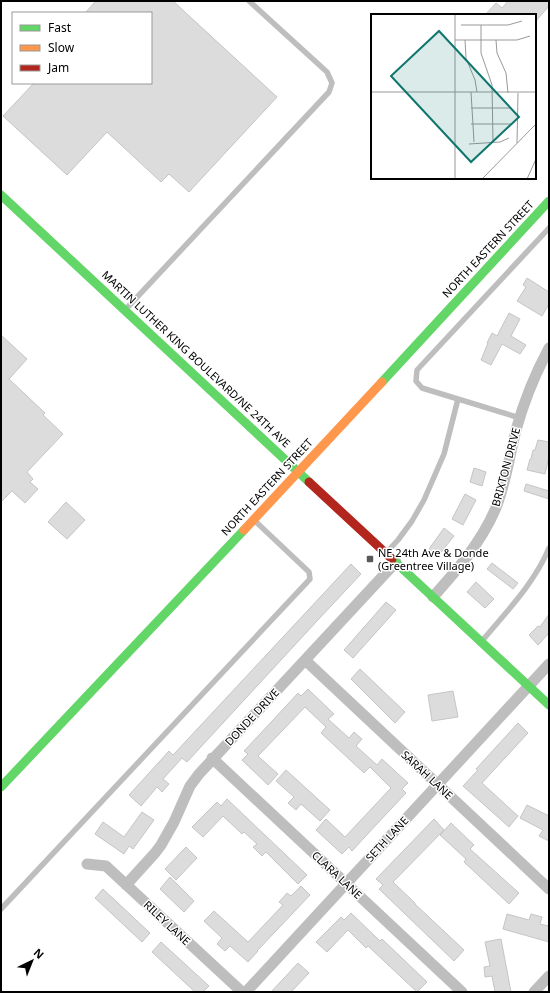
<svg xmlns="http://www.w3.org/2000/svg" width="550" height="993" viewBox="0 0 550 993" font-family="'Noto Sans',sans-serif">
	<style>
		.building { fill: #dcdcdc; stroke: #c5c5c5 }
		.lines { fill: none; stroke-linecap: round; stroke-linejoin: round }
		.lane { stroke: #bebebe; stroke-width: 5.5 }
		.street { stroke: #bebebe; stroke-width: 11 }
		.fast { stroke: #63d668; stroke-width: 9 }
		.slow { stroke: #ff974d; stroke-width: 9 }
		.jam { stroke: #b3261e; stroke-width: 9 }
		.poi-dot { fill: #595959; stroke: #fff; stroke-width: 1.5 }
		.labels { text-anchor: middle; stroke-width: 3; stroke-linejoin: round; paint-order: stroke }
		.street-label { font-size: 11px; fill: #000; stroke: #fff }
		.poi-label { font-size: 11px; fill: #000; stroke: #fff; text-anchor: start }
		.inset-road { fill: none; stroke: #999; stroke-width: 1 }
		.view { fill: #0f766e; fill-opacity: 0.15; stroke: #0f766e; stroke-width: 2 }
		.inset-edge { fill: none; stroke: #000; stroke-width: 2 }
	</style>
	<rect width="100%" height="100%" fill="#fff"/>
	<path class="building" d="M96,1H173L277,97L189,192L169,174L161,182L107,132L67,175L3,116L34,83H151V13H85Z
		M508,1H549V6L535,22V15H485L496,3L502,8Z
		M527,278L549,292V304L542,316L517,301L526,287L523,285Z
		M509,313L520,319L511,336L526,345L520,354L502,344L491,365L481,360L488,343H487L492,333L497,336Z
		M1,335L27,359L9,379L45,413L43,415L63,434L27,472L33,479L30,482L38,489L25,503L12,491L1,502Z
		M538,440L549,442V457L545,474L527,470L530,459H531L533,450H535Z
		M474,468L486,472L482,486L470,482Z
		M526,484L549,491V499L524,491Z
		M465,494L476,500L463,525L452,519Z
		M66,502L85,520L67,539L48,522Z
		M444,528L454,536L438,556L429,549Z
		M492,563L518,583L513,589L487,569Z
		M351,564L361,574L317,621L187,762L182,758L163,779L169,784L162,792L157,787L141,806L129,795L169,751L173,755Z
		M476,582L494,599L485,608L467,592Z
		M386,602L396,610L353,658L344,650Z
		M549,614V633L538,645L529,635L538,626L540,627Z
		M360,669L405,712L395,723L351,679Z
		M308,689L334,714L328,719L349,738L354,732L362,739L356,746L377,765L382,759L408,783L402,789L406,793L376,825L352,851L349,847L342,854L316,830L326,819L345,837L391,788L370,767L364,773L321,733L326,727L305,707L258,756L278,774L268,785L242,760L248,754L244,751L274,719L298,693L301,696Z
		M453,691L458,717L432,721L428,695Z
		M518,723L528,733L482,783L518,816L509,827L463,786L478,770L476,769Z
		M286,770L330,810L320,821L301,804L296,810L288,803L294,797L276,781Z
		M227,799L307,875L298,884L266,852L262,856L253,847L257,844L244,832L242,834L223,816L203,837L192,827L217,802L221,806Z
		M527,805L549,816V841L539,836L543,830L520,818Z
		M142,812L154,820L133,849L129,846L124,854L95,834L103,822L124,837Z
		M434,819L444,830L393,882L415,903V904L464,950L454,961L379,889L383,885L376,879Z
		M451,823L474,845L470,849L519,893L509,904L464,862L466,859L440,835Z
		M186,847L197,858L176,880L165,869Z
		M170,877L194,901L184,912L160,889Z
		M301,886L310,895L257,951H258L248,962L230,946L225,951L217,944L222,938L204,921L214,911L248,942L283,905L279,902L287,893L291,896Z
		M103,889L150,933L142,942L95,898Z
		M351,913L380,941L382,939L427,982L417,992L368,946L366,948L348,930L327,952L316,942L341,917L344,920Z
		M507,914L529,920L531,914L542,917L540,924L549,926V942L503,929Z
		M501,939L511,992H495L492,976L485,977L484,967L490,966L485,942Z
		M161,942L209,986L203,992H195L152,952Z
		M298,963L309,973L291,992H271Z"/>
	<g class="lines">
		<path class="lane" d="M125,310L329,92L332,83L327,72L249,1
			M520,418L422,388L416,381L417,370L549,228
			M386,553L398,540L412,521L424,500L444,454L458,399
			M482,641C506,612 534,584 549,548
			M1,909L310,579L309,572L255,521"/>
		<path class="street" d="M433,597C457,570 480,544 495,510C506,484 509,457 516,430C524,401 535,374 549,348
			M305,660L549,889
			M212,758L462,992
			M87,864L106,866L242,992
			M126,885L155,853L161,845L174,822L190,786L199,774L396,562
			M246,992L549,664
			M534,992L549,976"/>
		<path class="fast" d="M1,195L309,482
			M382,382L549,201
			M392,559L549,705
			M1,787L244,530"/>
		<path class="slow" d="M244,530L382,382"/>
		<path class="jam" d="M309,482L392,559"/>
	</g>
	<rect class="poi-dot" x="366" y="555" width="8" height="8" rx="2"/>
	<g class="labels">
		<g class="street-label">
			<text transform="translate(488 249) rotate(-47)" y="4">NORTH EASTERN STREET</text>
			<text transform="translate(196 359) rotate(43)" y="4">MARTIN LUTHER KING BOULEVARD/NE 24TH AVE</text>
			<text transform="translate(506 467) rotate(-75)" y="4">BRIXTON DRIVE</text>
			<text transform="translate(267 487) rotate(-47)" y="4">NORTH EASTERN STREET</text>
			<text transform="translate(252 717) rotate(-47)" y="4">DONDE DRIVE</text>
			<text transform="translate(427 775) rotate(43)" y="4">SARAH LANE</text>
			<text transform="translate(387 839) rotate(-47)" y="4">SETH LANE</text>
			<text transform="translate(337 875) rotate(43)" y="4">CLARA LANE</text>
			<text transform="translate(167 923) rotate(43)" y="4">RILEY LANE</text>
		</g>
		<g class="poi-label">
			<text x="378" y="557">NE 24th Ave &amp; Donde<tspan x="378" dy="13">(Greentree Village)</tspan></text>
		</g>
	</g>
	<g transform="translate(371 14)">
		<rect width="165" height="165" fill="#fff"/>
		<path class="inset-road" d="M90,11H137L151,7M110,11V39L121,71L122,128M84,26H146L159,22M94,26L95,44L104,66L106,78M125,26L126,39L135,59L137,79M0,78H165M100,78L103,128M100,94H140M100,110H140M146,129L147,79M98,130L129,128L138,124M84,165V0M111,165L165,110M156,165L165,145"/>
		<path class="view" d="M68,17L148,103L100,148L20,62Z"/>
		<rect width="165" height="165" class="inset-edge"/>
	</g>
	<rect width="550" height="993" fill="none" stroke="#000000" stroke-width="4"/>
	<rect x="12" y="12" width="140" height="72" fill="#ffffff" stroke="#999999"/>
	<rect x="20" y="25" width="20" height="6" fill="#63d668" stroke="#999999"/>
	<text x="48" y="32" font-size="12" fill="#000000">Fast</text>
	<rect x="20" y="45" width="20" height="6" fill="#ff974d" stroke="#999999"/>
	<text x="48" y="52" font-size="12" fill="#000000">Slow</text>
	<rect x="20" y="65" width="20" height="6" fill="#b3261e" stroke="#999999"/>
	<text x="48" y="72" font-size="12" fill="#000000">Jam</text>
	<g transform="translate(32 961) rotate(43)" stroke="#ffffff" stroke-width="3" paint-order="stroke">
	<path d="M0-3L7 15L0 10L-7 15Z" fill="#000000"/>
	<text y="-6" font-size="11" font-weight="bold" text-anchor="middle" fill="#000000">N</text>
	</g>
</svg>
